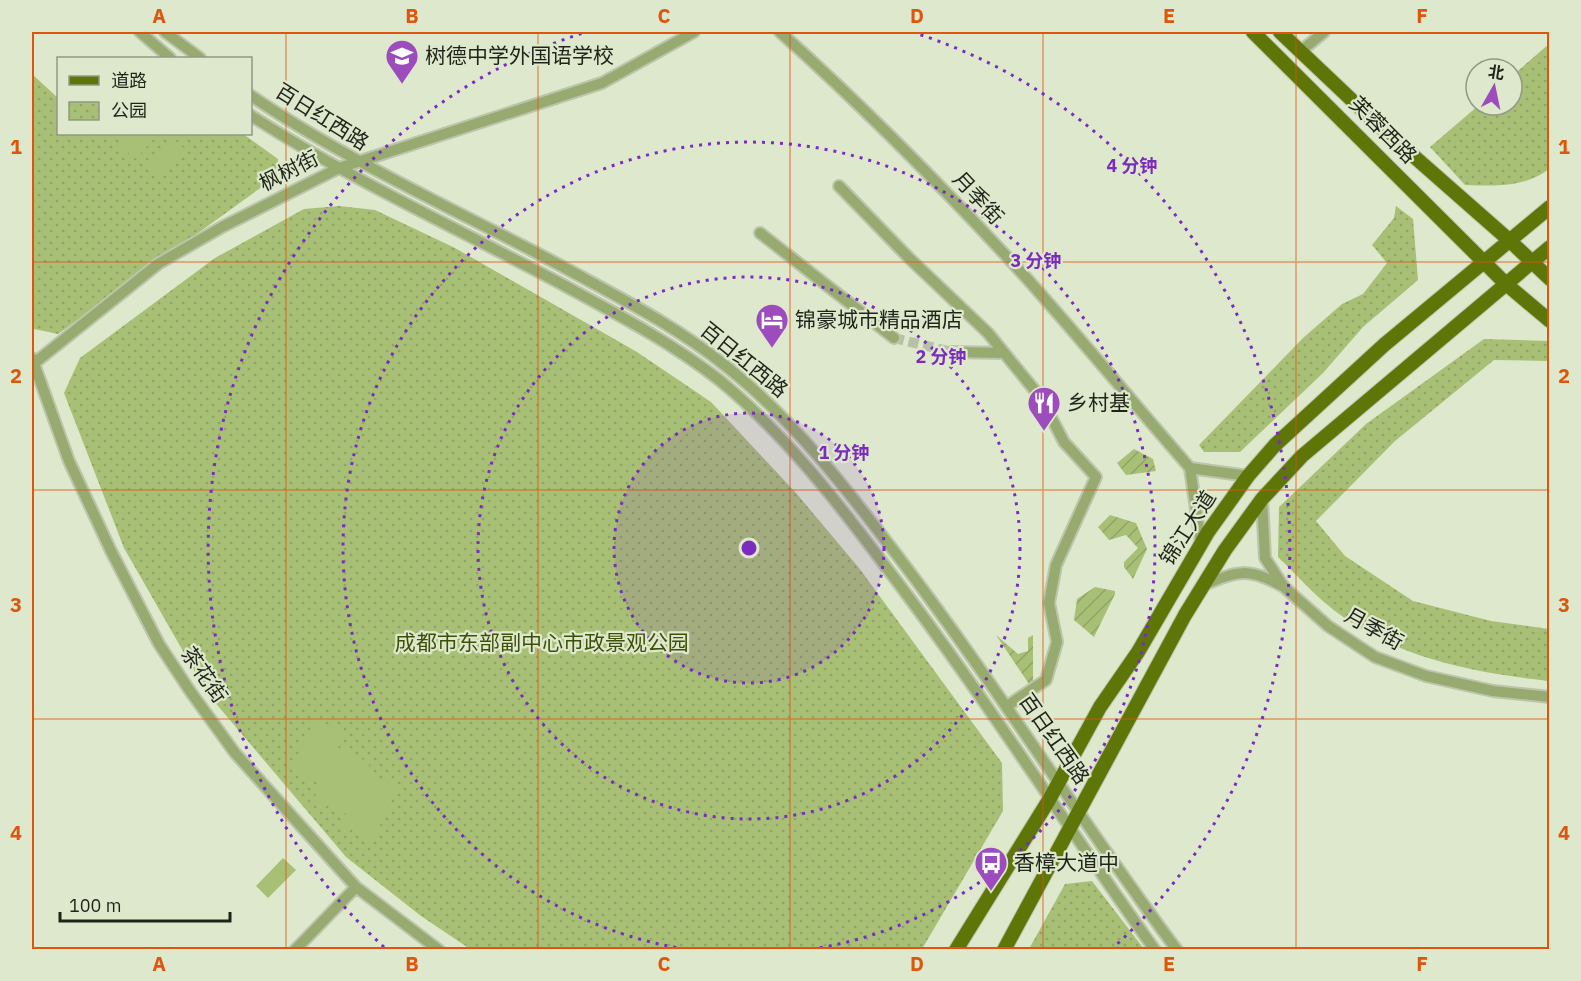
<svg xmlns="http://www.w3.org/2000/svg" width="1581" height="981" viewBox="0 0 1581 981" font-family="'IBM Plex Sans','Noto Sans SC',sans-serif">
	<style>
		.park { fill: url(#park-dots) }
		.garden { fill: url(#garden-furrows) }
		.pitch { fill: #a8bf76 }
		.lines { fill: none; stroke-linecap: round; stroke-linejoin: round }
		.minor-tunnel { stroke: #b8c1a8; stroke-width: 10; stroke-dasharray: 10 5; stroke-linecap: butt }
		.minor-casing { stroke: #bcc5ac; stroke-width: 14 }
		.major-casing { stroke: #bcc5ac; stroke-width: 16 }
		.minor { stroke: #97aa6f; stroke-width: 10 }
		.major { stroke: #5d7607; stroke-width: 14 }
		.grid { fill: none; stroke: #de560d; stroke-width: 1.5; stroke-opacity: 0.55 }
		.ring { fill: none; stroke: #7b2cbf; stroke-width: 3; stroke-dasharray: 3 6 }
		.labels { text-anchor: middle; stroke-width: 4.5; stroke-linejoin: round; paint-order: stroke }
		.poi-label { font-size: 21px; fill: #1f2319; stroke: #dee8cc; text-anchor: start }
		.street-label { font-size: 21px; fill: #1f2319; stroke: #dee8cc }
		.park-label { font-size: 21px; fill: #3e4f07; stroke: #dee8cc }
		.centre { fill: #7b2cbf; stroke: #dee8cc; stroke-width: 3 }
		.ring-label { font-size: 18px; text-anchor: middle; font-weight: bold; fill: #7b2cbf; stroke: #dee8cc; stroke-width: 4.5; stroke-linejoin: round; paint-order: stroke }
		.neatline { fill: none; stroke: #de560d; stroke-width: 2 }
		.grid-label { font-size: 20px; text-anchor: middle; font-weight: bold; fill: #de560d }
	</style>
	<defs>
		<pattern id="park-dots" width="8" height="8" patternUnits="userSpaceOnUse" patternTransform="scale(1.5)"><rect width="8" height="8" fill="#a8bf76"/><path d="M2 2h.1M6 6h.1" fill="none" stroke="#90a466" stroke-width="1.8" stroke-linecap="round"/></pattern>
		<pattern id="garden-furrows" width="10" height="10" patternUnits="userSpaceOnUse" patternTransform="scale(1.5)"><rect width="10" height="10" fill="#a8bf76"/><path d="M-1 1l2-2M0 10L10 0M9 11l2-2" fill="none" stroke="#90a466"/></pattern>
	</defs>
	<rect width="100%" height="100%" fill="#dee8cc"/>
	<path class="park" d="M1549,44V169C1524,188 1495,186 1465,185L1430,147L1479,105H1512V76Z
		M32,74L58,98V134H243L278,159L277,176L58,334L34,329L32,324Z
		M339,206L375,210L455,248L637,352L711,402L796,493L859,568L1002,763L1003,811L922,949H470L421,916L346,857L207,693L124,548L64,393L80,358L215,258L304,209Z
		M1396,206L1413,219L1418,280L1363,327L1323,373L1240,452H1204L1199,445L1303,338L1342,304L1363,294L1387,263L1372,245L1394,218Z
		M1484,339L1549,341V361L1494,360L1395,441L1316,521L1345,556L1413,601L1491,621L1549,629V681C1469,672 1388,657 1324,602C1308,588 1294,572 1278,557L1279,507L1366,424Z
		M1092,881L1144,949H1029L1065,884Z"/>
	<path class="garden" d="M1134,449L1153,459L1156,471L1126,475L1117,463Z
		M1110,515L1136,523L1147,549L1133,579L1124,567V562L1138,548L1126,535L1109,540L1098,527Z
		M1095,587L1115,591V594L1094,637L1074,620L1077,599Z
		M996,635L1018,654L1028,651V638L1033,635V684L1031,687Z"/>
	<path class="pitch" d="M133,134H158L136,159L121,147Z
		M171,137L185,149L159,179L145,167Z
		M315,719L345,733L338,748L370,763L366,772L398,787L373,840L341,825L346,814L314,799L320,784L291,770Z
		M283,858L296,870L268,898L256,886Z"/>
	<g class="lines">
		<path class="minor-tunnel" d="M894,338L952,352"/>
		<g class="minor-casing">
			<path id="minor" d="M140,32L170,58
				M165,32L200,58
				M780,32C865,108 944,188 1021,272C1079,336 1133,403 1190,468L1248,476
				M1301,51L1324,32
				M250,95C350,163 461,212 567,269C622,299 679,328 727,367C795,421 848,491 900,559C997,686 1081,822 1177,950
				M250,115C348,178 454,227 556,281C611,311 668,340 718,379C783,432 836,500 886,567C981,691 1064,823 1155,950
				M839,186L909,258L988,333L1041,398L1064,442L1096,477L1056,565L1049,603L1057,642L1046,680L1007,706
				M760,233L894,338
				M952,352L1004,353
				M32,358L69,461L111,551L159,644L190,691L235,753L356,887L439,950
				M32,365L158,264L222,227L339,168L602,83L694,32
				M1190,468L1201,544
				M1262,499L1265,558L1284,587L1328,626L1375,657L1426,676L1493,691L1550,697
				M1204,585C1237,570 1250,568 1282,586
				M295,950L356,887"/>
		</g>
		<g class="major-casing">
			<path id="major" d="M1253,32L1506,284L1550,321
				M1280,32L1376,123L1509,240L1550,279
				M956,950L1049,800L1100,707L1138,652L1208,532L1248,476L1275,445L1384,345L1550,207
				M1004,950L1185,615L1225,550L1262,499L1302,456L1550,247"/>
		</g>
		<use href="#minor" class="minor"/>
		<use href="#major" class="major"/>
	</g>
	<path class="grid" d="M286,32V950M538,32V950M790,32V950M1043,32V950M1296,32V950M32,262H1550M32,490H1550M32,719H1550"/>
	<circle cx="749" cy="548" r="135" fill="#7b2cbf" fill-opacity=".12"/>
	<g class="ring">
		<circle cx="749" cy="548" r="135"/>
		<circle cx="749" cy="548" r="271"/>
		<path d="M685 949A406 406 0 1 1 813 949"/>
		<path d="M384 947A541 541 0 0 1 586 32M912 32A541 541 0 0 1 1114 947"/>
	</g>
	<defs>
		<g id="school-pin" transform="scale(1.725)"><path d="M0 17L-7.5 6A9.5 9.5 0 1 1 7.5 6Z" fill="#9c4cbc" stroke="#dee8cc"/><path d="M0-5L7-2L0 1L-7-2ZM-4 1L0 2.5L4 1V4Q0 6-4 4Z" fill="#fff"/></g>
		<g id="hotel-pin" transform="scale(1.725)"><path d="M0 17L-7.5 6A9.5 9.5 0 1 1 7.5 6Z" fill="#9c4cbc" stroke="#dee8cc"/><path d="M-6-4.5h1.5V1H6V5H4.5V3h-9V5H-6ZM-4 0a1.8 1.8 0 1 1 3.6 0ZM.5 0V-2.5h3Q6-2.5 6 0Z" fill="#fff"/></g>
		<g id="restaurant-pin" transform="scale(1.725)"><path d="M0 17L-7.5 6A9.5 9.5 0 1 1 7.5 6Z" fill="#9c4cbc" stroke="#dee8cc"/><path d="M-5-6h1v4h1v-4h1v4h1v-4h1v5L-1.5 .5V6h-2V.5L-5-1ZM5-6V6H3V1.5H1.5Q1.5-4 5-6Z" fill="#fff"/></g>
		<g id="bus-pin" transform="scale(1.725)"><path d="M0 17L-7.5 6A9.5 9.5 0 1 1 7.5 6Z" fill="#9c4cbc" stroke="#dee8cc"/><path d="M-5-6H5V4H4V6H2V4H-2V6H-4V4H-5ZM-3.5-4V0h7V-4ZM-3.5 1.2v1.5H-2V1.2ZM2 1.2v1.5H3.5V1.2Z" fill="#fff"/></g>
	</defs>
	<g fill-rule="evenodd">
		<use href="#school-pin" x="402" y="56"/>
		<use href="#hotel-pin" x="772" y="320"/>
		<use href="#restaurant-pin" x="1044" y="403"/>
		<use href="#bus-pin" x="991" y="863"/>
	</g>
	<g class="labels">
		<g class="poi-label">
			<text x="425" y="63">树德中学外国语学校</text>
			<text x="795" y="327">锦豪城市精品酒店</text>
			<text x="1067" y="410">乡村基</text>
			<text x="1014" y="870">香樟大道中</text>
		</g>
		<g class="street-label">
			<text transform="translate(322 117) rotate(32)" y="7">百日红西路</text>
			<text transform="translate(1383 130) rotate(45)" y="7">芙蓉西路</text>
			<text transform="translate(289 171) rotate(-27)" y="7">枫树街</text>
			<text transform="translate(978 198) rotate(47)" y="7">月季街</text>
			<text transform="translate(744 360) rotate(39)" y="7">百日红西路</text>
			<text transform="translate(1188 528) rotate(-57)" y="7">锦江大道</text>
			<text transform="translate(1374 629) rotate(29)" y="7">月季街</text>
			<text transform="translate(204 675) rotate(55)" y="7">茶花街</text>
			<text transform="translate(1054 739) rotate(55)" y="7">百日红西路</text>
		</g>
		<g class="park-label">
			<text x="542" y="650">成都市东部副中心市政景观公园</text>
		</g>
	</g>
	<circle cx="749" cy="548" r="9" class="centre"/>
	<g class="ring-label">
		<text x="1132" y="172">4 分钟</text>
		<text x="1036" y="267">3 分钟</text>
		<text x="941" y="363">2 分钟</text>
		<text x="844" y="459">1 分钟</text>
	</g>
	<rect width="1581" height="981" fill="none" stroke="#dee8cc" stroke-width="66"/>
	<rect x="57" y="57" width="195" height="78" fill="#dee8cc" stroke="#929984" stroke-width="1.5"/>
	<rect x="69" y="76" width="30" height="9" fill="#5d7607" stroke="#929984" stroke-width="1.5"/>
	<text x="111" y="87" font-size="18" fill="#1f2319">道路</text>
	<rect x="69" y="102" width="30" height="18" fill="url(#park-dots)" stroke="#929984" stroke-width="1.5"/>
	<text x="111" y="117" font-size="18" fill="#1f2319">公园</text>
	<g transform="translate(1494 87) rotate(9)"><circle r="28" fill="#dee8cc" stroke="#929984" stroke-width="1.5"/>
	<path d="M0-4.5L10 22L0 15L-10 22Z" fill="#9c4cbc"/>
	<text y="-9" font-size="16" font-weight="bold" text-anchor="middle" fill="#1f2319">北</text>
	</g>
	<path d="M60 912v9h170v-9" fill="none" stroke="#1f2319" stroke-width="3"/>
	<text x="69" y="912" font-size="18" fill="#1f2319" stroke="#dee8cc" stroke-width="4.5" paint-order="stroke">100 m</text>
	<rect x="33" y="33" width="1515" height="915" class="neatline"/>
	<g class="grid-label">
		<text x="159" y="23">A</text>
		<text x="412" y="23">B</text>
		<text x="664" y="23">C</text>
		<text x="917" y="23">D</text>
		<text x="1169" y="23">E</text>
		<text x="1422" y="23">F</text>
		<text x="16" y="154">1</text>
		<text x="1564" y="154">1</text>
		<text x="16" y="383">2</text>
		<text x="1564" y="383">2</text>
		<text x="16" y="612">3</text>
		<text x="1564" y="612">3</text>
		<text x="16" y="840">4</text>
		<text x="1564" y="840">4</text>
		<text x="159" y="971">A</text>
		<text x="412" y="971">B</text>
		<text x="664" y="971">C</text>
		<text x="917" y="971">D</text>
		<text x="1169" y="971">E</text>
		<text x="1422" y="971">F</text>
	</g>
</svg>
